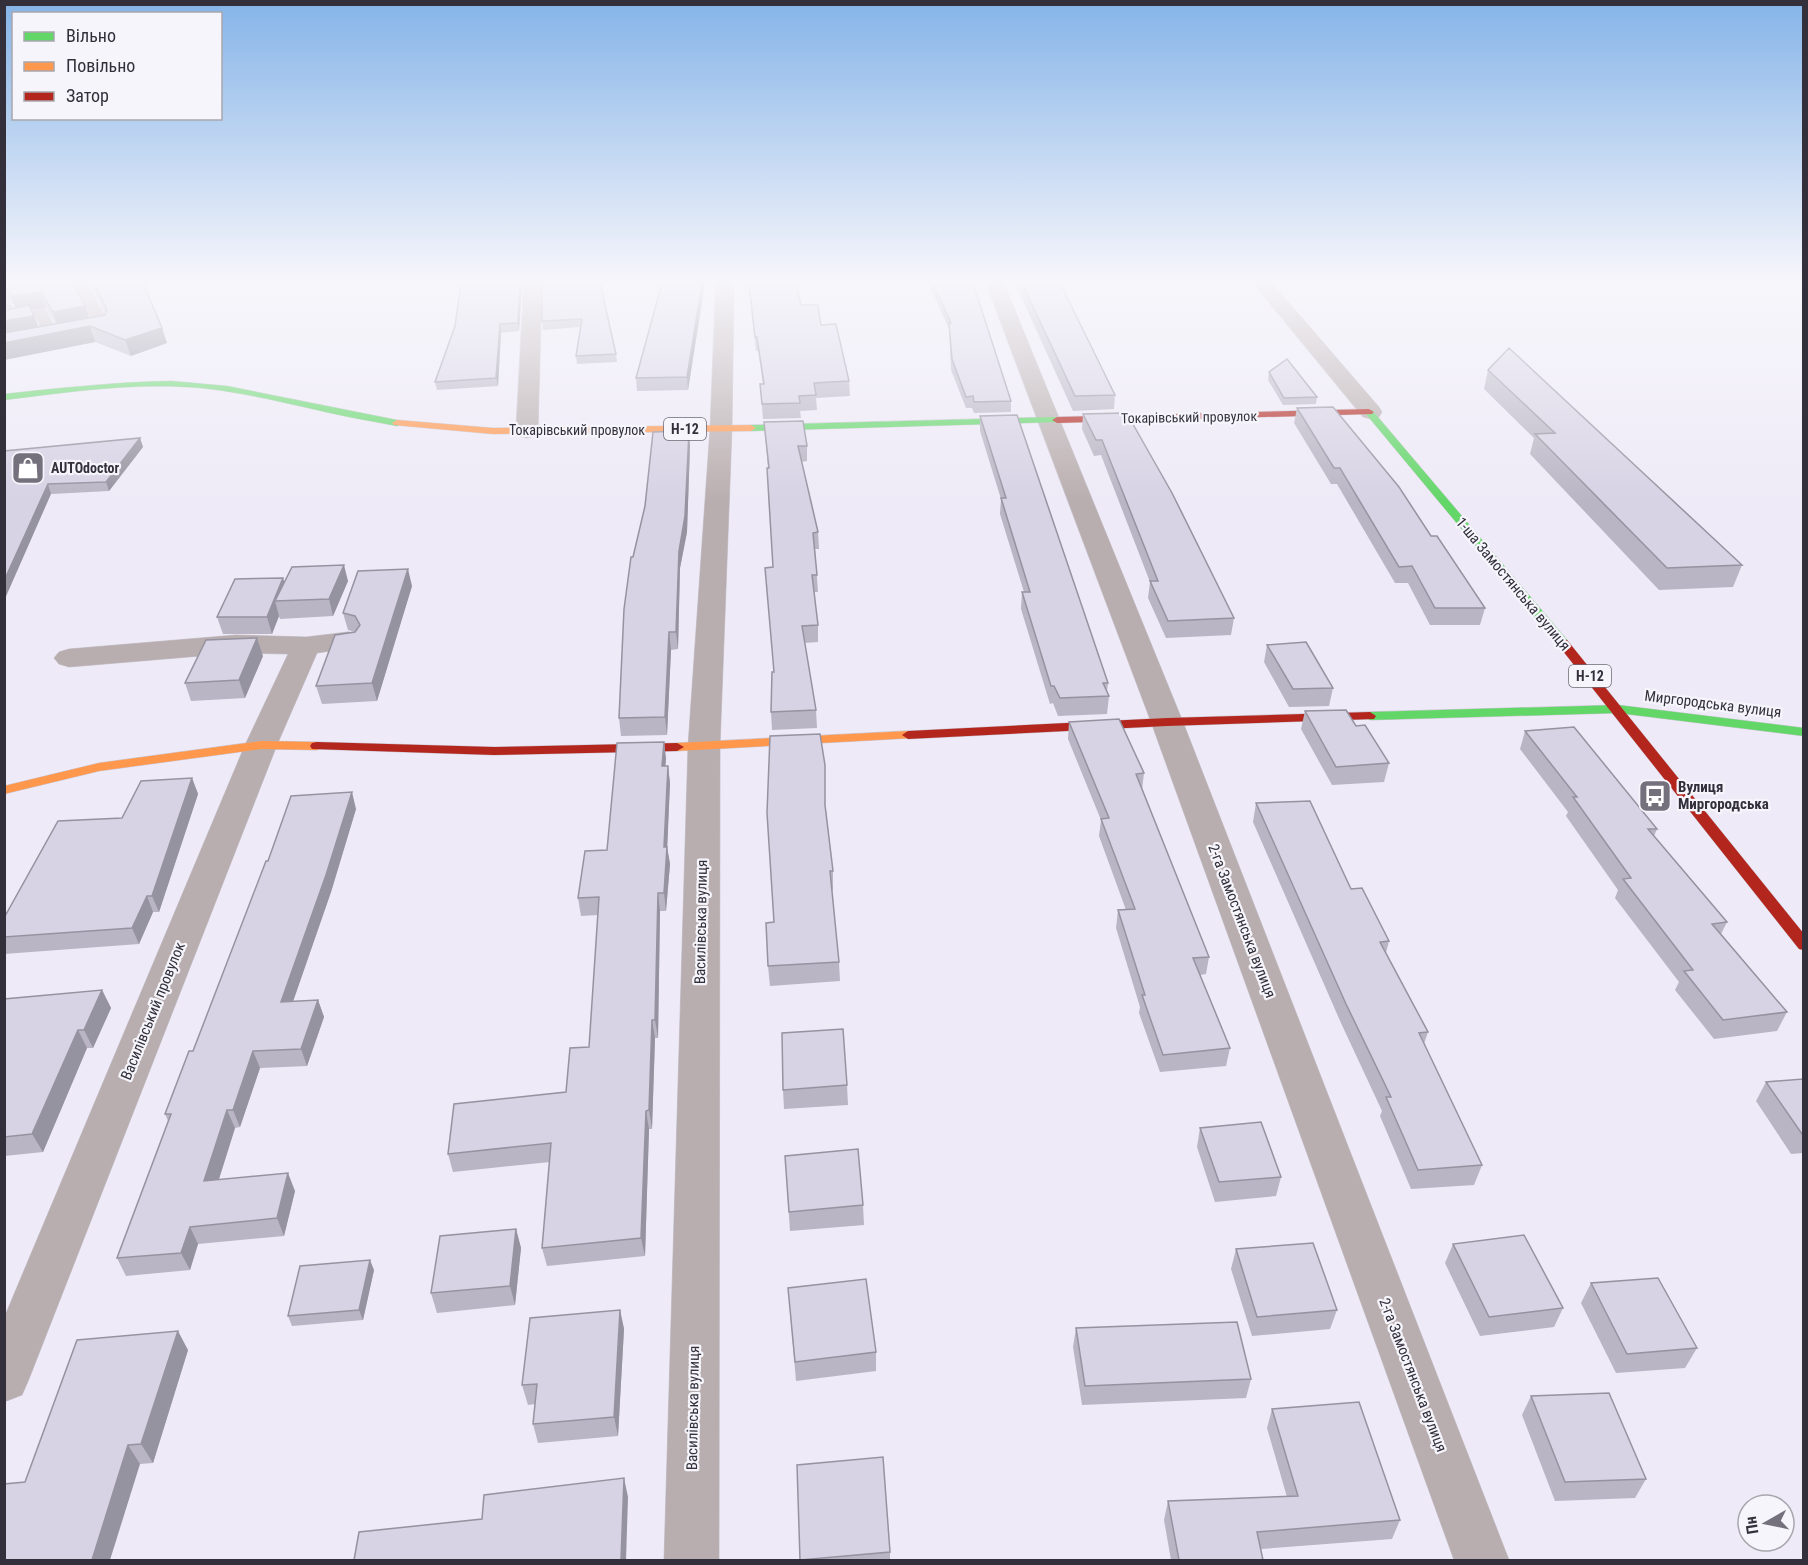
<svg xmlns="http://www.w3.org/2000/svg" width="1808" height="1565" viewBox="0 0 1808 1565" font-family="'Roboto Condensed',sans-serif">
	<style>
		.lines { fill: none; stroke-linecap: round; stroke-linejoin: round }
		.lane-casing { stroke: #c9c6d1; stroke-width: 2 }
		.street-casing { stroke: #c9c6d1; stroke-width: 1 }
		.fast-casing { stroke: #c9c6d1; stroke-width: 1 }
		.slow-casing { stroke: #c9c6d1; stroke-width: 1 }
		.jam-casing { stroke: #c9c6d1; stroke-width: 1 }
		.lane { fill: #b9aeaf; fill-rule: evenodd }
		.street { fill: #b9aeaf; fill-rule: evenodd }
		.fast { fill: #63d668; fill-rule: evenodd }
		.slow { fill: #ff974d; fill-rule: evenodd }
		.jam { fill: #b3261e; fill-rule: evenodd }
		.wall { fill: #b9b5c4; fill-rule: evenodd }
		.shaded-wall { fill: #9693a0 }
		.building { fill: #d7d2e4; stroke: #9693a0; stroke-width: 1.5 }
		.labels { text-anchor: middle; stroke-width: 4.5; stroke-linejoin: round; paint-order: stroke }
		.far-street-label { font-size: 14px; fill: #33303b; stroke: #f6f5fb }
		.shield { fill: #f6f5fb; stroke: #6e6b75; stroke-width: 1.5 }
		.shield-label { font-size: 14px; font-weight: bold; fill: #33303b }
		.far-poi-label { font-size: 14px; font-weight: bold; fill: #33303b; stroke: #f6f5fb; text-anchor: start }
		.street-label { font-size: 15px; fill: #33303b; stroke: #f6f5fb }
		.poi-label { font-size: 15px; font-weight: bold; fill: #33303b; stroke: #f6f5fb; text-anchor: start }
	</style>
	<rect width="100%" height="100%" fill="#eeeaf7"/>
	<g class="lines">
		<g class="lane-casing">
			<path id="lane" d="M73,283H87L110,326L108,329L81,334L76,333L74,330L76,327L94,323Z
				M4,301L9,302L16,314L41,309L46,310L59,336L57,339H47L36,318L12,323L7,322L4,318Z"/>
		</g>
		<g class="street-casing">
			<path id="street" d="M524,283H542L538,431L535,436L527,438L519,436L516,431Z
				M716,283H734L732,429L720,746L719,1560H664L688,746L710,429Z
				M986,283H1004L1183,722L1509,1560H1454L1151,722Z
				M1253,283H1272L1379,407L1382,412L1379,417L1371,419L1363,417Z
				M349,632L359,635L363,641L359,647L317,653L277,745L29,1379L22,1395L4,1402V1318L245,745L288,654L236,653L69,667L59,664L54,658L59,652L69,649L236,635L306,637Z"/>
		</g>
		<g class="fast-casing">
			<path id="fast" d="M171,381L227,386L397,420L402,423L397,426L376,422C317,412 260,394 201,388C135,382 69,392 4,400V394C60,388 115,382 171,381Z
				M1366,410H1372L1567,640L1569,643L1567,646H1559L1366,414Z
				M1057,417L1062,420L1060,422L751,431L746,428L751,425Z
				M1618,705L1804,728V736L1618,713L1370,720L1364,716L1370,712Z"/>
		</g>
		<g class="slow-casing">
			<path id="slow" d="M397,420L493,428L751,425L756,428L751,431L493,434L394,425L392,423Z
				M908,731L914,735L913,738L677,751L670,747L677,743Z
				M261,741L317,742L324,746L317,750L261,749L99,771L4,794V786L99,763Z"/>
		</g>
		<g class="jam-casing">
			<path id="jam" d="M1369,409L1374,412L1372,414L1057,423L1052,420L1057,417Z
				M1563,639L1567,640L1804,934V950L1799,949L1559,646L1557,643Z
				M1370,712L1376,716L1374,719L1167,726L908,739L902,735L908,731L1167,718Z
				M317,742L494,747L677,743L684,747L677,751L494,755L312,749L310,746L312,743Z"/>
		</g>
		<use href="#lane" class="lane"/>
		<use href="#street" class="street"/>
		<use href="#fast" class="fast"/>
		<use href="#slow" class="slow"/>
		<use href="#jam" class="jam"/>
	</g>
	<path class="wall" d="M4,283L85,306L89,317L105,315V313L90,283H143L162,328L167,343L131,356L95,342L4,360V309L15,308L11,301L4,300ZM46,308L56,324L38,327L31,310Z
		M461,283H522L519,331L501,333L498,386L437,390L435,382L455,326Z
		M600,283L616,354L617,362L577,364L576,356L580,327L543,330L542,321Z
		M662,283H705L688,390L637,391L636,378Z
		M748,283H796L801,305L821,325L849,381L850,396L816,398L817,410L800,411L801,418L763,419L760,384H763L758,351H756Z
		M928,283H973L1011,401V412L974,413L972,408H966L951,370L949,329Z
		M1015,283H1060L1115,395L1114,409L1073,411Z
		M1488,370L1742,565L1733,587L1659,590L1530,454L1534,438L1484,389Z
		M1269,372L1317,397L1316,404L1283,405L1268,380Z
		M1297,408L1431,536L1485,608L1480,625H1430L1408,583H1395L1337,484H1331L1294,423Z
		M1083,414L1234,618L1231,635L1166,638L1148,598L1150,582L1101,455L1094,456L1082,429Z
		M980,416L1108,683L1107,691L1109,696L1107,714L1058,716L1053,703L1050,704L1021,609L1022,592H1024L1000,514L1001,499L980,431Z
		M764,422L807,446V461L801,462L818,532L819,549H815L818,592H814L818,625V642L804,643L816,710L817,728L772,730L771,712L774,672L773,567L768,468Z
		M140,438L143,447L109,491L51,494L4,451Z
		M690,446L687,532L680,568L678,649L671,650L667,735L621,736L619,718L633,557Z
		M283,578L284,582L348,581L333,616L280,619L279,616L272,634H223L217,617Z
		M412,586L377,701L322,704L316,686L355,632L348,630L343,613Z
		M1267,645L1333,688L1329,706L1289,707L1264,662Z
		M263,656L245,698L191,701L185,683Z
		M1305,711L1356,726L1389,763L1384,782L1332,785L1301,729Z
		M1069,722L1144,773L1142,790L1209,957L1206,974L1200,975L1230,1048L1226,1066L1160,1072L1139,1013L1140,1007L1116,928L1118,910H1126L1099,836L1101,820L1068,739Z
		M1525,731L1657,829L1654,836L1727,922L1721,934L1787,1012L1777,1031L1714,1039L1675,990L1679,982L1615,898L1618,890L1566,816L1568,812L1520,749Z
		M664,742L666,759L665,766H668L670,783L667,847L670,864L666,911H660L658,1038H655L652,1129H649L645,1256L547,1266L542,1248L550,1162L453,1172L448,1154L566,1092L589,1047L598,915L581,916L578,898L607,850Z
		M192,778L198,794L159,912H153L139,944L4,954V918L122,818Z
		M1256,803L1351,889L1389,941L1386,953L1428,1032L1424,1044L1482,1165L1474,1185L1411,1189L1380,1116L1382,1111L1341,1023L1253,822Z
		M356,809L331,892L293,1001L318,1000L324,1017L307,1066L260,1068L240,1127L235,1128L219,1179L295,1191L284,1236L198,1244L190,1270L126,1276L117,1258L168,1121L165,1114L193,1051L268,861Z
		M826,810L833,871V890H832L839,962L840,981L770,986L768,966L774,922Z
		M102,990L111,1008L93,1048H87L43,1152L4,1156V999Z
		M1803,1079V1153L1791,1154L1756,1101L1766,1082Z
		M847,1085L848,1105L784,1109L783,1090Z
		M1200,1128L1281,1177L1276,1196L1215,1202L1197,1147Z
		M785,1156L863,1205L864,1225L790,1231Z
		M516,1229L521,1248L515,1305L437,1313L431,1293Z
		M1453,1244L1563,1308L1554,1327L1480,1336L1445,1263Z
		M1236,1249L1337,1310L1330,1329L1252,1336L1231,1269Z
		M374,1270L363,1320L292,1326L288,1316Z
		M1591,1283L1697,1348L1685,1368L1616,1373L1581,1303Z
		M788,1288L876,1352V1371L796,1381Z
		M620,1310L624,1329L618,1436L538,1443L533,1424L535,1404L528,1405L522,1385Z
		M1076,1328L1251,1379L1246,1398L1082,1405L1073,1347Z
		M188,1350L153,1463L140,1464L25,1482Z
		M1531,1396L1646,1479L1635,1498L1555,1501L1522,1415Z
		M1272,1409L1400,1520L1392,1539L1261,1549L1263,1560H1171L1164,1520L1168,1501L1287,1497L1267,1428Z
		M890,1552V1560H800Z"/>
	<path class="shaded-wall" d="M520,283H522L519,331L518,323Z
		M702,283H705L688,390L687,377Z
		M41,292L46,308L17,311L11,296Z
		M85,306L91,321L58,327L53,312Z
		M34,316L40,331L4,338V321Z
		M500,324L501,333L498,386L496,378Z
		M90,326L95,342L4,360V343Z
		M162,328L167,343L131,356L125,340Z
		M689,431L690,446L687,532L680,568L678,649L676,632L679,551Z
		M140,438L143,447L109,491L106,482Z
		M48,484L51,494L4,601V581Z
		M344,565L348,581L333,616L329,599Z
		M408,569L412,586L377,701L372,683Z
		M283,578L288,595L275,601L279,616L272,634L267,617Z
		M669,632L671,650L667,735L665,717Z
		M257,638L263,656L245,698L239,680Z
		M664,742L666,759L664,784L662,766Z
		M668,766L670,783L667,853V847L670,864L666,911L664,893V847Z
		M192,778L198,794L159,912L152,896Z
		M352,792L356,809L331,892L287,1019L281,1002Z
		M658,893L660,911L658,1038L655,1020Z
		M147,896L153,912L139,944L132,928Z
		M102,990L111,1008L93,1048L84,1030Z
		M318,1000L324,1017L307,1066L301,1049Z
		M652,1020L655,1038L652,1129L649,1110Z
		M78,1030L87,1048L43,1152L32,1134Z
		M253,1051L260,1068L240,1127L233,1110Z
		M227,1110L235,1128L213,1198L204,1181Z
		M646,1111L649,1129L645,1256L641,1238Z
		M288,1173L295,1191L284,1236L277,1218Z
		M190,1227L198,1244L190,1270L181,1253Z
		M516,1229L521,1248L515,1305L510,1286Z
		M370,1260L374,1270L363,1320L359,1310Z
		M620,1310L624,1329L618,1436L614,1417Z
		M178,1331L188,1350L153,1463L141,1444Z
		M128,1445L140,1464L110,1560H92Z
		M624,1478L628,1497L626,1560H621Z"/>
	<path class="building" d="M4,283H73L85,306L53,312L41,292L11,296L4,285Z
		M93,283H143L162,328L125,340L90,326L4,343V333L105,315L107,309Z
		M461,283H520L518,323L500,324L496,378L435,382L455,326Z
		M542,283H600L616,354L576,356L582,319L542,321Z
		M662,283H702L687,377L636,378Z
		M749,283H796L801,305H818L821,325L836,324L849,381L814,383L816,395L799,396L800,403L762,404L760,384H764L757,337H755Z
		M933,283H973L1011,401L974,402L973,396L966,397L952,359L949,323H951Z
		M1022,283H1060L1115,395L1075,396Z
		M29,305L34,316L4,321V309L7,310Z
		M1509,348L1742,565L1667,568L1535,434L1555,433L1488,370Z
		M1287,359L1317,397L1284,398L1269,372Z
		M1333,407L1399,487L1431,536H1437L1485,608H1435L1412,566L1399,567L1340,468H1334L1297,408Z
		M1123,413L1126,419H1130L1172,493L1234,618L1168,621L1150,581H1158L1102,440H1096L1083,414Z
		M1017,415L1108,683H1103L1109,696L1060,698L1054,686H1051L1022,592H1030L1001,498H1006L980,416Z
		M803,421L807,446H798L818,532L813,533L817,575H812L818,625L802,626L816,710L771,712L772,672H774L765,568L773,567L767,468H769L764,422Z
		M689,431L685,516L679,551L676,632H669L665,717L619,718L624,609L631,557H633L645,506L653,432Z
		M140,438L106,482L48,484L4,581V451Z
		M344,565L329,599L275,601L292,567Z
		M408,569L372,683L316,686L335,635L355,632L360,625L355,616L343,613L358,571Z
		M283,578L267,617H217L235,579Z
		M257,638L239,680L185,683L206,640Z
		M1306,642L1333,688L1293,689L1267,645Z
		M1346,710L1356,726L1365,725L1389,763L1336,767L1305,711Z
		M1119,719L1144,773L1136,774L1209,957L1193,958L1230,1048L1163,1055L1142,995H1145L1118,910L1135,909L1101,819L1109,818L1069,722Z
		M1574,727L1657,829H1648L1727,922L1712,924L1787,1012L1723,1020L1684,971L1693,970L1623,879L1631,878L1573,797H1577L1525,731Z
		M820,734L825,765V805L833,871H830L839,962L768,966L766,923L774,922L767,813L770,736Z
		M664,742L662,766H668L664,847H667L664,893H658L655,1020H652L649,1110L646,1111L641,1238L542,1248L551,1143L448,1154L454,1104L566,1092L570,1048L589,1047L599,897L578,898L585,851L607,850L617,743Z
		M192,778L152,896H147L132,928L4,937V918L58,821L122,818L141,781Z
		M352,792L326,875L281,1002L318,1000L301,1049L253,1051L233,1110H227L204,1181L288,1173L277,1218L190,1227L181,1253L117,1258L171,1114H165L189,1051H193L266,861H268L291,796Z
		M1310,801L1351,889L1362,888L1389,941L1380,942L1428,1032L1419,1033L1482,1165L1418,1170L1386,1097H1391L1346,1004L1256,803Z
		M102,990L84,1030H78L32,1134L4,1137V999Z
		M843,1029L847,1085L783,1090L782,1033Z
		M1803,1079V1134H1802L1766,1082Z
		M1261,1122L1281,1177L1219,1182L1200,1128Z
		M858,1149L863,1205L789,1212L785,1156Z
		M516,1229L510,1286L431,1293L440,1236Z
		M1524,1235L1563,1308L1489,1317L1453,1244Z
		M1313,1243L1337,1310L1257,1317L1236,1249Z
		M370,1260L359,1310L288,1316L300,1266Z
		M1658,1278L1697,1348L1627,1354L1591,1283Z
		M866,1279L876,1352L795,1362L788,1288Z
		M620,1310L614,1417L533,1424L537,1384L522,1385L530,1318Z
		M1237,1322L1251,1379L1085,1386L1076,1328Z
		M178,1331L141,1444L128,1445L92,1560H4V1484L25,1482L77,1340Z
		M1609,1393L1646,1479L1565,1482L1531,1396Z
		M1359,1402L1400,1520L1257,1532L1263,1560H1179L1168,1501L1298,1496L1272,1409Z
		M883,1457L890,1552L800,1560L797,1465Z
		M624,1478L621,1560H354L359,1532L482,1519L484,1495Z"/>
	<linearGradient id="sky" x2="0" y2="1"><stop stop-color="#85b4e8"/><stop offset="0.56" stop-color="#f7f6fb"/><stop offset="1" stop-color="#f7f6fb" stop-opacity="0"/></linearGradient>
	<rect width="1808" height="502" fill="url(#sky)"/>
	<defs>
		<g id="shop-square" transform="scale(1.725)"><rect x="-9" y="-9" width="18" height="18" rx="4" fill="#74717d" stroke="#f6f5fb"/><path d="M-5-2.5h2.3a2.7 3.5 0 0 1 5.4 0H5L5.5 6h-11ZM-1.5-2.5h3a1.5 2.3 0 0 0-3 0Z" fill="#fff"/></g>
		<g id="bus-square" transform="scale(1.725)"><rect x="-9" y="-9" width="18" height="18" rx="4" fill="#74717d" stroke="#f6f5fb"/><path d="M-5-6H5V4H4V6H2V4H-2V6H-4V4H-5ZM-3.5-4V0h7V-4ZM-3.5 1.2v1.5H-2V1.2ZM2 1.2v1.5H3.5V1.2Z" fill="#fff"/></g>
	</defs>
	<g fill-rule="evenodd">
		<use href="#shop-square" x="28" y="468"/>
		<use href="#bus-square" x="1655" y="796"/>
	</g>
	<g class="labels">
		<g class="far-street-label">
			<text transform="translate(1189 417) rotate(-1)" y="5">Токарівський провулок</text>
			<text x="577" y="435">Токарівський провулок</text>
		</g>
		<g class="shield">
			<rect x="664" y="418" width="42" height="22" rx="4.5"/>
			<rect x="1569" y="665" width="42" height="22" rx="4.5"/>
		</g>
		<g class="shield-label">
			<text x="685" y="434">Н-12</text>
			<text x="1590" y="681">Н-12</text>
		</g>
		<g class="far-poi-label">
			<text x="51" y="473">AUTOdoctor</text>
		</g>
		<g class="street-label">
			<text transform="translate(1513 584) rotate(50)" y="5">1-ша Замостянська вулиця</text>
			<text transform="translate(1713 704) rotate(7)" y="5">Миргородська вулиця</text>
			<text transform="translate(1242 921) rotate(69)" y="5">2-га Замостянська вулиця</text>
			<text transform="translate(701 922) rotate(-89)" y="5">Василівська вулиця</text>
			<text transform="translate(153 1011) rotate(-68)" y="5">Василівський провулок</text>
			<text transform="translate(1413 1375) rotate(69)" y="5">2-га Замостянська вулиця</text>
			<text transform="translate(693 1408) rotate(-89)" y="5">Василівська вулиця</text>
		</g>
		<g class="poi-label">
			<text x="1678" y="792">Вулиця<tspan x="1678" dy="17">Миргородська</tspan></text>
		</g>
	</g>
	<rect width="1808" height="1565" fill="none" stroke="#33303b" stroke-width="12"/>
	<rect x="12" y="12" width="210" height="108" fill="#f6f5fb" stroke="#a8a6ae" stroke-width="1.5"/>
	<rect x="24" y="32" width="30" height="9" fill="#63d668" stroke="#a8a6ae" stroke-width="1.5"/>
	<text x="66" y="42" font-size="18" fill="#33303b">Вільно</text>
	<rect x="24" y="62" width="30" height="9" fill="#ff974d" stroke="#a8a6ae" stroke-width="1.5"/>
	<text x="66" y="72" font-size="18" fill="#33303b">Повільно</text>
	<rect x="24" y="92" width="30" height="9" fill="#b3261e" stroke="#a8a6ae" stroke-width="1.5"/>
	<text x="66" y="102" font-size="18" fill="#33303b">Затор</text>
	<g transform="translate(1766 1523) rotate(261)"><circle r="28" fill="#f6f5fb" stroke="#a8a6ae" stroke-width="1.5"/>
	<path d="M0-4.5L10 22L0 15L-10 22Z" fill="#74717d"/>
	<text y="-9" font-size="16" font-weight="bold" text-anchor="middle" fill="#33303b">Пн</text>
	</g>
</svg>
